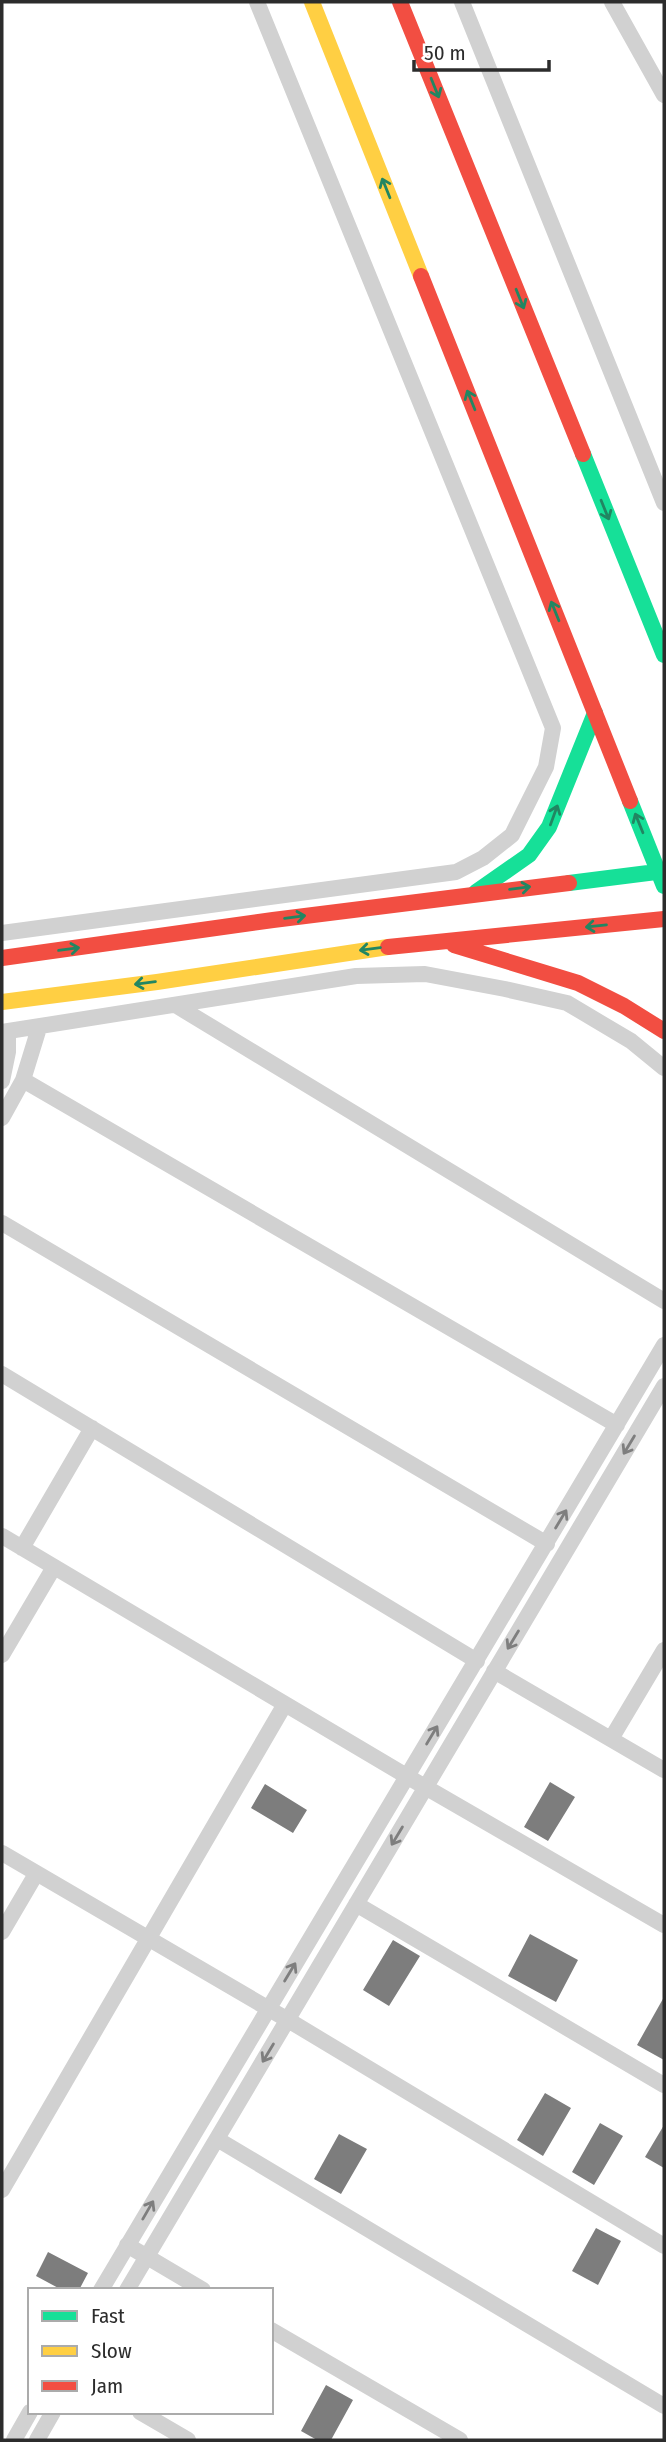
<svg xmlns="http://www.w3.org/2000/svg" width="666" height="2442" viewBox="0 0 666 2442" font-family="'Fira Sans Condensed',sans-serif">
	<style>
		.building { fill: #7d7d7d }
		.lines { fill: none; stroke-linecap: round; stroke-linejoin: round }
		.street { stroke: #d1d1d1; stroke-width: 16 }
		.fast { stroke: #16e098; stroke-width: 16 }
		.slow { stroke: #ffcf43; stroke-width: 16 }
		.jam { stroke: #f24e42; stroke-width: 16 }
		.oneway { stroke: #218662 }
		.oneway2 { stroke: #7e7e7e }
	</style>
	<rect width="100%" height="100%" fill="#fff"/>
	<path class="building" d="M550,1782L575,1797L548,1841L524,1827Z
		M265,1784L307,1810L293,1833L251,1808Z
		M530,1934L578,1960L556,2002L508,1976Z
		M393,1940L420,1956L389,2006L363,1990Z
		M664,1997V2060L637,2045Z
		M545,2093L571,2108L543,2156L517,2140Z
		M600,2123L623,2136L594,2185L572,2172Z
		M664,2125V2168L645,2157Z
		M339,2134L367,2149L341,2194L314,2179Z
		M596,2228L621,2241L598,2285L572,2271Z
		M48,2252L88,2273L79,2290H62L36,2276Z
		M326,2385L353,2400L331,2440H317L301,2431Z"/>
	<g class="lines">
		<path class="street" d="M462,2L664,503
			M612,2L664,95
			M2,933L456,872L483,858L512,835L546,767L553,728L257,2
			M177,1006L664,1301
			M2,1032L356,976L425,974L505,989L567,1003L631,1041L664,1068
			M23,1080L617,1425
			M2,1081L8,1052V1031
			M2,1118L23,1080L39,1028
			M2,1223L547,1544
			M2,1374L477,1661
			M2,1536L408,1777L664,1925
			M22,1548L92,1428
			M2,1655L54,1567
			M494,1671L664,1770
			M611,1739L664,1650
			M2,1853L288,2020L664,2246
			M356,1904L664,2085
			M2,1932L36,1874
			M217,2139L664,2406
			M2,2190L285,1704
			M127,2245L203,2290
			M101,2290L664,1345
			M127,2290L664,1386
			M271,2330L460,2440
			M140,2412L188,2440
			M14,2440L30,2412
			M37,2440L53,2412"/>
		<path class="fast" d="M583,454L664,655
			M630,801L664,886
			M569,883L664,871
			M476,892L529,855L549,827L595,713"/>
		<path class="slow" d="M312,2L421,276
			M2,1002L157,982L388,947"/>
		<path class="jam" d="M400,2L583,454
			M421,276L630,801
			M454,945L578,983L624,1006L664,1031
			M388,947L664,919
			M2,958L273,920L569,883"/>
	</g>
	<defs><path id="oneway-shaft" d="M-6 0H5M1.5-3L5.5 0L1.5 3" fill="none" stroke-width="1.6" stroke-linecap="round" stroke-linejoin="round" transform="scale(1.75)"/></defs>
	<g class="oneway">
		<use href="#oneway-shaft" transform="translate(435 88) rotate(68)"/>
		<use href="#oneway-shaft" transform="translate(386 188) rotate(-112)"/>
		<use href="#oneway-shaft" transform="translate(520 299) rotate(68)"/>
		<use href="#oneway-shaft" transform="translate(471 400) rotate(-112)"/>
		<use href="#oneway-shaft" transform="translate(605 510) rotate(68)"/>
		<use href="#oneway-shaft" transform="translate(555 611) rotate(-112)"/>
		<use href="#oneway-shaft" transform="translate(554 815) rotate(-70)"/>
		<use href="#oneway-shaft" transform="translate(639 823) rotate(-112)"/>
		<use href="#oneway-shaft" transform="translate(520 888) rotate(-7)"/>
		<use href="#oneway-shaft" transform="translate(295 917) rotate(-7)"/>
		<use href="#oneway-shaft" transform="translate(596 926) rotate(174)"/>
		<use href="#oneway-shaft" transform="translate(69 949) rotate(-8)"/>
		<use href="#oneway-shaft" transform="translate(370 949) rotate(173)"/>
		<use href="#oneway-shaft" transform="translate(145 983) rotate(173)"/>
	</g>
	<g class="oneway2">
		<use href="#oneway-shaft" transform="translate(629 1445) rotate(121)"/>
		<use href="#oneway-shaft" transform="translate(561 1519) rotate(-59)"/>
		<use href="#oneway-shaft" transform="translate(513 1640) rotate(121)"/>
		<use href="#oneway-shaft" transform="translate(432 1735) rotate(-59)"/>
		<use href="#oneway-shaft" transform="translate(397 1836) rotate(121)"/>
		<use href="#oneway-shaft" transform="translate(290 1972) rotate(-59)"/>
		<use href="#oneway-shaft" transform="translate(268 2053) rotate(121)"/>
		<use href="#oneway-shaft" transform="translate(148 2210) rotate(-60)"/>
	</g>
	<rect width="666" height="2442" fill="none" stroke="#2c2c2c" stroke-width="7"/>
	<rect x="28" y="2288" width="245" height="126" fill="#ffffff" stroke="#ababab" stroke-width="2"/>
	<rect x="42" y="2311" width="35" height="10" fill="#16e098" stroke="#ababab" stroke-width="2"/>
	<text x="91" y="2323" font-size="21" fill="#2c2c2c">Fast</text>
	<rect x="42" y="2346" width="35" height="10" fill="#ffcf43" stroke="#ababab" stroke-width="2"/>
	<text x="91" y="2358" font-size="21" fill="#2c2c2c">Slow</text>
	<rect x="42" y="2381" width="35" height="10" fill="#f24e42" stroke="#ababab" stroke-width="2"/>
	<text x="91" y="2393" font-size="21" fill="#2c2c2c">Jam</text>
	<path d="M414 60v10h135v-10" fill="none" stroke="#2c2c2c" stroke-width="3.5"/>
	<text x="424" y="60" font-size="21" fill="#2c2c2c" stroke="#ffffff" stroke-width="5" paint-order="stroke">50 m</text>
</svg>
